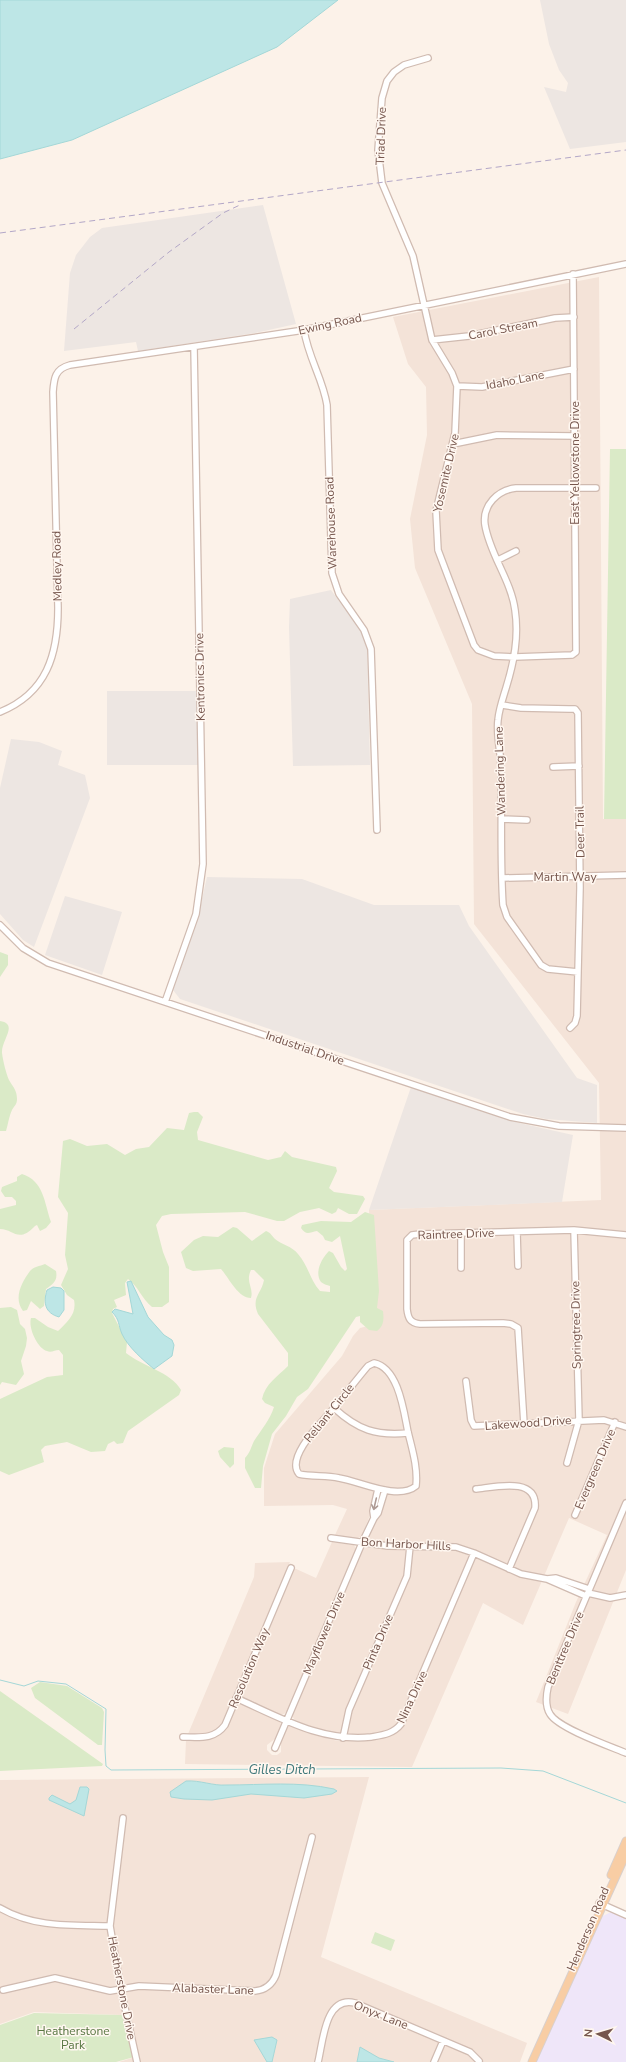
<svg xmlns="http://www.w3.org/2000/svg" width="626" height="2062" viewBox="0 0 626 2062" font-family="'Nunito Sans',sans-serif">
	<style>
		.residential { fill: #f4e3d8 }
		.industrial { fill: #ede6e2 }
		.education { fill: #efe6f9 }
		.green { fill: #daeac7 }
		.water { fill: #bde6e6; stroke: #a4d7d7 }
		.lines { fill: none; stroke-linecap: round; stroke-linejoin: round }
		.stream { stroke: #a4d7d7; stroke-width: 1 }
		.minor-casing { stroke: #d0bbb1; stroke-width: 8 }
		.major-casing { stroke: #d9d0cd; stroke-width: 9 }
		.minor { stroke: #fff; stroke-width: 5.5 }
		.major { stroke: #f8cda4; stroke-width: 7 }
		.rail { stroke: #b3a7c7; stroke-width: 1; stroke-dasharray: 6 4; stroke-linecap: butt }
		.oneway { stroke: #ad9a94 }
		.labels { text-anchor: middle; stroke-width: 3; stroke-linejoin: round; paint-order: stroke }
		.street-label { font-size: 12px; fill: #76564d; stroke: #fff7f0 }
		.park-label { font-size: 12px; fill: #587642; stroke: #fff7f0 }
		.water-label { font-size: 13px; font-style: italic; fill: #40797b; stroke: #fff7f0 }
	</style>
	<rect width="100%" height="100%" fill="#fcf2e9"/>
	<path class="residential" d="M599,277L603,819H626V1570L568,1714L536,1702L576,1602L607,1535L569,1518L523,1625L483,1603L412,1767L185,1764L186,1740L211,1739L220,1735L226,1727L236,1704L239,1703L280,1721L281,1725L276,1738L267,1745V1750L272,1755H277L281,1752V1740L289,1725L322,1737L338,1741H356L388,1737L385,1732L349,1736L322,1731L295,1720L292,1716L362,1550L365,1547L377,1548V1542L371,1540L369,1536L376,1518L370,1515L362,1536L355,1539L335,1535L347,1509L333,1505L264,1506V1468L275,1434L342,1356L353,1336L360,1328L376,1324L369,1210L601,1200L599,1083L474,924L472,704L415,568L410,519L427,435L426,387L408,364L393,317Z
		M332,1542L354,1545L356,1549L287,1711L284,1714H280L243,1698L241,1692L294,1568L316,1578Z
		M290,1562L220,1727L212,1732L208,1734H188L254,1577L255,1563Z
		M369,1777L321,1957L527,2043L520,2062H119L135,2057L123,2015L34,2012L0,2024V1780Z"/>
	<path class="industrial" d="M540,0H626V142L570,149L544,87L566,92L568,83L559,70L549,44Z
		M263,205L296,324L255,333L138,351L136,342L64,351L70,273L76,255L90,237L102,228Z
		M331,590L364,635L367,645L370,765L293,766L289,627L290,599Z
		M107,691H197L198,765H107Z
		M11,739L39,742L62,751L58,765L85,775L90,798L34,947L23,940L0,914V788Z
		M207,877L302,879L374,905H459L469,926L577,1078L597,1085V1123L546,1119L523,1114L180,999L173,990L199,912Z
		M65,896L122,912L102,975L45,955Z
		M411,1087L515,1122L573,1135L562,1202L369,1210Z"/>
	<path class="education" d="M611,1912L626,1918V2062H536L573,1978L603,1916Z"/>
	<path class="green" d="M610,449H626V819H604Z
		M0,952L8,955V965L0,977Z
		M0,1021C19,1024 1,1040 2,1053C3,1061 6,1073 9,1080C13,1087 17,1090 17,1099C17,1105 14,1106 12,1110C9,1116 8,1125 6,1131H0Z
		M194,1112H198L203,1117L197,1132L198,1140L268,1160L281,1157L285,1151L292,1157L336,1167L337,1171L329,1188L334,1192L363,1196L365,1199L357,1214H349L338,1208L336,1212L332,1214L319,1208L300,1212L284,1221H277L245,1212L171,1214L162,1216L156,1225L163,1252L169,1267V1302L162,1307H152C142,1299 138,1286 128,1279L125,1283L126,1295L114,1300L117,1307L113,1309L112,1313L127,1342L126,1353C142,1366 171,1372 181,1390L179,1395L128,1431L123,1443L117,1444L114,1441L108,1444L105,1451L91,1452L67,1442L45,1446L41,1450L44,1462L9,1475L0,1471V1399L47,1377L63,1375V1355L59,1350C55,1350 51,1353 47,1351C37,1348 28,1327 31,1318H35L48,1327L58,1331C67,1322 77,1314 74,1300L67,1295L61,1285L68,1269L65,1255L68,1213L58,1197L63,1141L70,1139L87,1146L107,1144L125,1155L136,1149L149,1147L167,1128L184,1130L189,1113Z
		M22,1174C44,1181 44,1202 51,1222L46,1228L40,1231L37,1225L35,1226C18,1244 14,1229 0,1229V1209L16,1205V1201L12,1197H5L1,1191L2,1187L17,1181V1177Z
		M365,1212L374,1215L379,1291L377,1308L383,1311C384,1319 384,1326 377,1331L369,1330L360,1322V1316L356,1317L308,1389L297,1397L286,1416L272,1434L263,1466L261,1488H255L245,1468V1458C250,1453 251,1447 254,1441C261,1430 270,1420 274,1407L265,1403L262,1399C265,1384 278,1376 288,1366V1353L258,1314C251,1297 261,1295 264,1280L254,1270H251C245,1282 254,1288 251,1298C238,1298 229,1278 221,1269L193,1271L186,1268L181,1252L194,1240L203,1236L218,1237L233,1227L237,1228L252,1241L266,1231C271,1233 271,1235 275,1239C282,1245 292,1246 298,1254C308,1265 310,1280 320,1291L330,1292V1286C327,1285 323,1284 321,1282C314,1272 322,1258 329,1251L333,1253L341,1267L345,1271L347,1269L340,1236L332,1242L325,1240L323,1236L317,1231C310,1232 306,1236 301,1228L302,1225L321,1221L351,1222Z
		M45,1264L56,1271C58,1281 53,1284 46,1289L44,1306L40,1309L31,1301L27,1310L23,1311C13,1298 22,1282 30,1271C33,1267 40,1266 45,1264Z
		M11,1307L17,1310L20,1324L25,1329L27,1338L26,1346L21,1361L24,1374L16,1385L2,1382L0,1385V1308Z
		M224,1447L234,1448V1464L230,1468L220,1457L218,1451Z
		M40,1682L67,1686L102,1708L104,1712L102,1745H98L35,1698L31,1688Z
		M0,1691L103,1764L102,1766L0,1771Z
		M375,1932L395,1940L391,1951L371,1943Z
		M34,2013L123,2015L134,2057L116,2062H0V2025Z"/>
	<path class="water" d="M0,0H338L277,47L72,140L0,159Z
		M131,1281L148,1317L164,1335L172,1340L174,1345L172,1356L154,1369C143,1360 128,1347 122,1334C118,1325 120,1320 112,1312L115,1309L133,1314L127,1282Z
		M53,1287L61,1288L64,1291V1310L59,1317C45,1313 43,1303 47,1290Z
		M186,1781C200,1780 213,1786 226,1785C263,1785 298,1781 334,1789L337,1791L332,1794L304,1798L251,1794L212,1800L184,1799L171,1797L170,1792Z
		M80,1787H87L89,1789L84,1816L49,1800V1798L52,1795L70,1804L76,1800Z
		M272,2037L277,2040L272,2062H267L254,2040Z
		M360,2047L379,2058L394,2062H357Z"/>
	<g class="lines">
		<path class="stream" d="M0,1680L24,1686L38,1681L66,1684L106,1709L105,1750L106,1766L111,1770L501,1768L543,1771L626,1803"/>
		<g class="minor-casing">
			<path id="minor" d="M428,58L404,65L394,72L387,81L382,98L378,150L382,183L413,256L432,340L452,373L457,386L455,433L436,511L438,550L474,645L478,650L494,656L515,657L572,655L576,652L573,274
				M304,330C308,357 323,379 327,405L332,573L339,594L364,630L371,649L377,830
				M432,340L469,336L555,318L574,317
				M457,386L482,387L574,369
				M453,444L497,435L575,436
				M498,560L516,551
				M502,705L521,708L569,709H575L578,713L580,888L578,972L577,1016L575,1023L570,1028
				M0,712C47,693 58,654 58,608L53,392C54,378 55,369 70,365L304,330L626,264
				M553,767L579,766
				M502,819L527,820
				M503,878L626,875
				M0,925L23,948L48,963L510,1117L559,1126L626,1128
				M578,972L548,969L541,965L507,917L503,905C500,860 502,813 501,768C501,752 496,736 498,720C499,709 503,698 506,688C514,662 519,637 515,610C511,580 490,555 485,525C482,505 498,490 516,488H596
				M165,1002L196,914L203,864L194,347
				M517,1232L518,1266
				M461,1233V1268
				M374,1363C399,1368 404,1413 408,1432C412,1449 418,1467 416,1486C398,1501 359,1481 339,1478C326,1475 312,1477 299,1474C285,1457 323,1421 333,1409C345,1395 356,1380 368,1366Z
				M466,1381L471,1420L474,1426L604,1420L626,1427
				M334,1408C358,1430 376,1436 408,1433
				M524,1424L518,1328L511,1324L503,1323L420,1324C410,1323 408,1318 407,1309V1240L412,1235L420,1234L574,1230L626,1235
				M567,1463L579,1420L574,1230
				M476,1489C495,1487 538,1476 535,1508L509,1569
				M626,1503L548,1687C546,1696 545,1706 550,1714C558,1728 609,1746 626,1753
				M575,1515L615,1422
				M374,1518L373,1511L378,1489
				M331,1538L388,1546L456,1547L474,1553L521,1574L547,1579L586,1596
				M547,1579L556,1578L589,1589
				M588,1593L610,1598L626,1595
				M236,1698C281,1718 321,1742 371,1737C383,1735 393,1734 401,1724L474,1553
				M183,1737C199,1737 214,1740 225,1725L291,1568
				M343,1738L349,1710L407,1576L410,1546
				M275,1748L362,1543L374,1518L378,1513L385,1490
				M123,1818L110,1926L121,1990L137,2062
				M599,1903L626,1915
				M0,1908C34,1928 73,1925 110,1926
				M3,1990L55,1978L110,1991L139,1986L255,1991C265,1990 272,1985 276,1975L312,1837
				M318,2062C323,2042 325,1995 355,2003L470,2052L479,2061
				M434,2062L443,2041"/>
		</g>
		<g class="major-casing">
			<path id="major" d="M611,1875L626,1841
				M532,2062L626,1854"/>
		</g>
		<use href="#minor" class="minor"/>
		<use href="#major" class="major"/>
		<path class="rail" d="M0,233L626,150
			M74,329L169,252L223,213L242,204"/>
	</g>
	<defs><path id="oneway-shaft" d="M-6 0H5M1.5-3L5.5 0L1.5 3" fill="none" stroke-width="1.6" stroke-linecap="round" stroke-linejoin="round"/></defs>
	<use class="oneway" href="#oneway-shaft" transform="translate(375 1504) rotate(103)"/>
	<g class="labels">
		<g class="street-label">
			<text transform="translate(381 136) rotate(-88)" y="4">Triad Drive</text>
			<text transform="translate(330 324) rotate(-12)" y="4">Ewing Road</text>
			<text transform="translate(503 329) rotate(-11)" y="4">Carol Stream</text>
			<text transform="translate(515 380) rotate(-11)" y="4">Idaho Lane</text>
			<text transform="translate(575 463) rotate(-90)" y="4">East Yellowstone Drive</text>
			<text transform="translate(446 473) rotate(-77)" y="4">Yosemite Drive</text>
			<text transform="translate(331 523) rotate(-92)" y="4">Warehouse Road</text>
			<text transform="translate(57 566) rotate(-91)" y="4">Medley Road</text>
			<text transform="translate(200 677) rotate(-91)" y="4">Kentronics Drive</text>
			<text transform="translate(500 771) rotate(-92)" y="4">Wandering Lane</text>
			<text transform="translate(580 832) rotate(-91)" y="4">Deer Trail</text>
			<text x="565" y="881">Martin Way</text>
			<text transform="translate(305 1048) rotate(19)" y="4">Industrial Drive</text>
			<text transform="translate(456 1234) rotate(-2)" y="4">Raintree Drive</text>
			<text transform="translate(576 1325) rotate(-91)" y="4">Springtree Drive</text>
			<text transform="translate(329 1413) rotate(-51)" y="4">Reliant Circle</text>
			<text transform="translate(528 1423) rotate(-4)" y="4">Lakewood Drive</text>
			<text transform="translate(595 1469) rotate(-67)" y="4">Evergreen Drive</text>
			<text transform="translate(406 1544) rotate(3)" y="4">Bon Harbor Hills</text>
			<text transform="translate(324 1633) rotate(-67)" y="4">Mayflower Drive</text>
			<text transform="translate(378 1642) rotate(-67)" y="4">Pinta Drive</text>
			<text transform="translate(565 1648) rotate(-67)" y="4">Benttree Drive</text>
			<text transform="translate(249 1668) rotate(-67)" y="4">Resolution Way</text>
			<text transform="translate(412 1697) rotate(-65)" y="4">Nina Drive</text>
			<text transform="translate(588 1929) rotate(-67)" y="4">Henderson Road</text>
			<text transform="translate(122 1988) rotate(79)" y="4">Heatherstone Drive</text>
			<text transform="translate(213 1989) rotate(2)" y="4">Alabaster Lane</text>
			<text transform="translate(381 2015) rotate(22)" y="4">Onyx Lane</text>
		</g>
		<g class="park-label">
			<text x="73" y="2035">Heatherstone<tspan x="73" dy="14">Park</tspan></text>
		</g>
		<g class="water-label">
			<text x="282" y="1774">Gilles Ditch</text>
		</g>
	</g>
	<g transform="translate(598 2034) rotate(275)" stroke="#fff7f0" stroke-width="3" paint-order="stroke">
	<path d="M0-3L7 15L0 10L-7 15Z" fill="#76564d"/>
	<text y="-6" font-size="11" font-weight="bold" text-anchor="middle" fill="#76564d">N</text>
	</g>
</svg>
